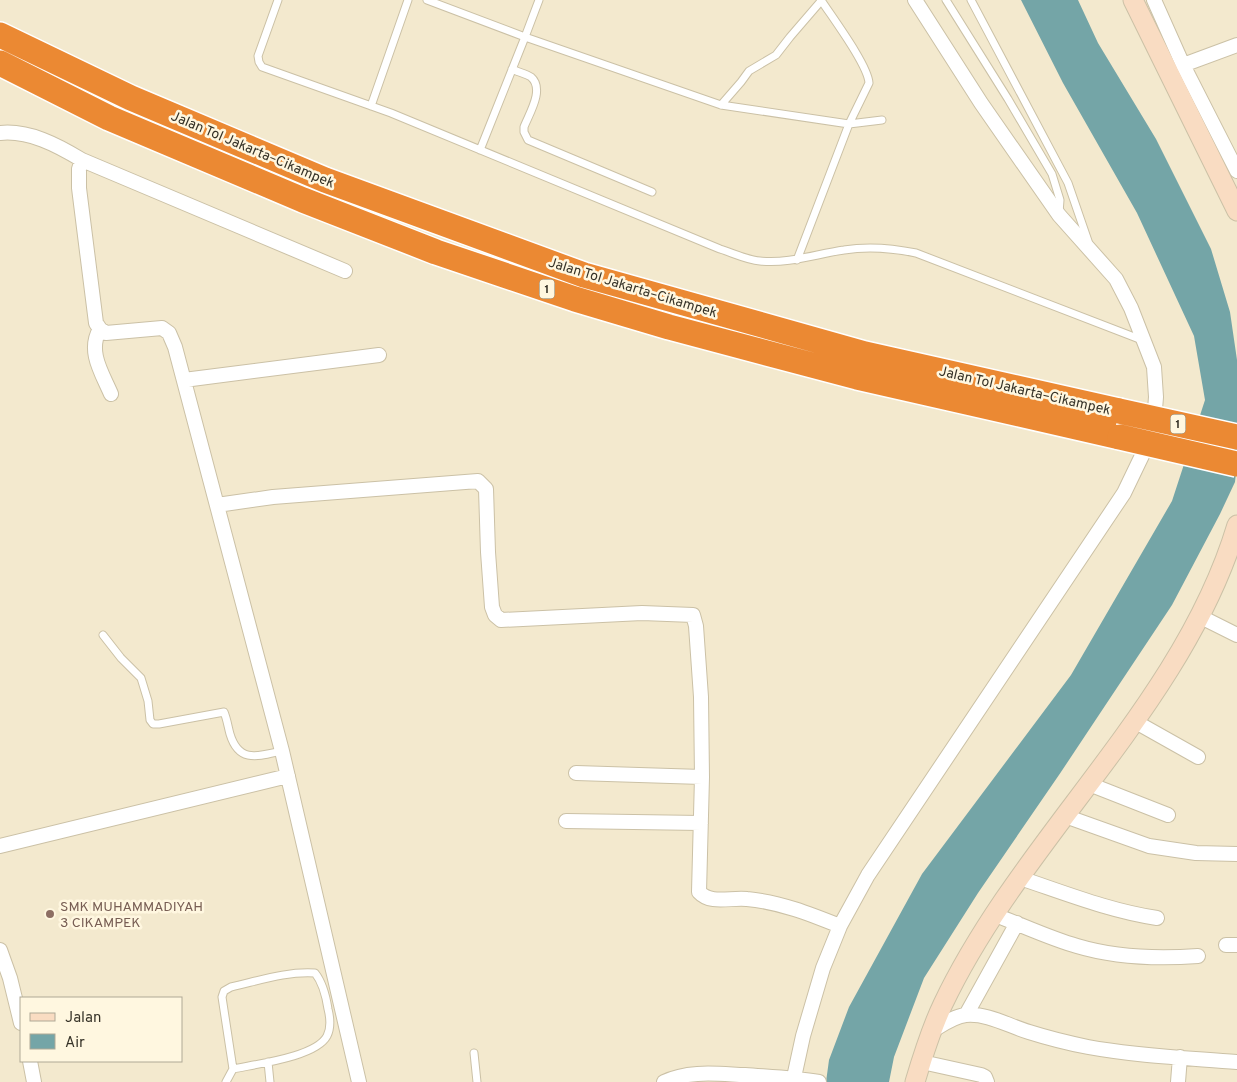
<svg xmlns="http://www.w3.org/2000/svg" width="1237" height="1082" viewBox="0 0 1237 1082" font-family="Overpass,sans-serif">
	<style>
		.water { fill: #74a5a7 }
		.lines { fill: none; stroke-linecap: round; stroke-linejoin: round }
		.lane-casing { stroke: #cbc1a6; stroke-width: 9 }
		.street-casing { stroke: #cbc1a6; stroke-width: 16 }
		.secondary-casing { stroke: #cbc1a6; stroke-width: 21 }
		.highway-casing { stroke: #fff; stroke-width: 28 }
		.lane { stroke: #fff; stroke-width: 7 }
		.street { stroke: #fff; stroke-width: 14 }
		.secondary { stroke: #f9dcc2; stroke-width: 19 }
		.highway { stroke: #eb8933; stroke-width: 25 }
		.highway-bridge-casing { stroke: #fff; stroke-width: 28; stroke-linecap: butt }
		.highway-bridge { stroke: #eb8933; stroke-width: 25 }
		.education-dot { fill: #8d6e63; stroke: #fff7e0; stroke-width: 2 }
		.labels { text-anchor: middle; stroke-width: 5; stroke-linejoin: round; paint-order: stroke }
		.shield { fill: #fff7e0; stroke: #736e5f; stroke-width: 1 }
		.shield-label { font-size: 12px; font-weight: bold; fill: #373328 }
		.street-label { font-size: 14px; fill: #373328; stroke: #fff7e0 }
		.education-label { font-size: 14px; fill: #785e54; stroke: #fff7e0; text-anchor: start }
	</style>
	<rect width="100%" height="100%" fill="#f3e9ce"/>
	<path class="water" d="M1021,0H1078L1098,43L1156,139L1211,249L1230,312L1237,360V463L1235,482L1220,514L1172,605L1061,772L978,893L924,978L894,1057L889,1082H826L829,1060L849,1007L922,874L1071,675L1172,501L1205,400L1194,336L1137,213L1063,83Z"/>
	<g class="lines">
		<g class="lane-casing">
			<path id="lane" d="M278,0L258,56L259,62L262,67L391,113L720,249C733,253 747,260 760,261C789,264 816,254 844,250C868,246 892,248 916,253L1142,340
				M427,0L525,37L480,150
				M539,0L525,37L721,105L849,124L882,120
				M946,0L1008,99L1052,174L1060,200L1059,213
				M971,0L1068,183L1088,241
				M512,69C518,72 526,74 531,77C545,89 529,114 524,127V132L528,140L652,192
				M721,105L741,82L749,71L776,55L790,37L821,1
				M371,106L408,0
				M797,260L849,124L869,83C868,65 832,17 821,0
				M103,635L121,658L141,678L148,701L150,720L153,724H159L224,712C227,719 228,727 230,734C239,764 259,756 282,751
				M474,1053L477,1082
				M268,1062L270,1082
				M226,1082L233,1069C256,1064 316,1057 327,1036C331,1028 330,1017 328,1009C326,996 323,983 315,973C287,971 258,981 231,987L224,991L222,997L233,1069"/>
		</g>
		<g class="street-casing">
			<path id="street" d="M1154,0L1183,65L1237,171
				M1183,65L1237,45
				M0,133C29,130 57,145 82,160L79,169V188L96,323L100,329L106,333L162,328L169,333L175,347L282,751L359,1082
				M82,160L345,271
				M100,329C87,351 102,373 111,394
				M184,380L379,355
				M217,505L273,497L478,481L486,489L488,552L492,607L495,615L501,620L642,613L693,615L696,626L701,697L702,777L699,892C711,905 731,897 747,899C780,902 810,914 840,926
				M1199,616L1237,635
				M1134,721L1198,757
				M576,773L702,777
				M1089,784L1168,815
				M1065,816L1149,846L1196,853L1237,854
				M566,821L701,823
				M0,846L288,776
				M1020,878C1065,893 1110,911 1157,918
				M995,915C1022,925 1049,938 1077,946C1117,958 1157,959 1198,956
				M1226,945H1237
				M0,950L10,978L21,1023
				M966,1015L1017,923
				M932,1031C942,1025 954,1016 966,1015C987,1013 1009,1026 1029,1032C1048,1038 1068,1043 1088,1047C1137,1056 1188,1058 1237,1062
				M30,1061L34,1082
				M922,1062L981,1075L985,1077L987,1082
				M664,1082C689,1070 718,1074 745,1075C770,1077 794,1078 819,1082
				M793,1082L803,1036L823,968L840,926L868,875L1124,493L1149,441L1154,422L1156,397L1154,367L1131,308L1116,279L1059,215L981,103L915,0
				M1178,1082L1180,1057"/>
		</g>
		<g class="secondary-casing">
			<path id="secondary" d="M1133,0L1237,211
				M915,1082C923,1055 931,1029 943,1004C1023,836 1183,706 1237,525"/>
		</g>
		<g class="highway-casing">
			<path id="highway" d="M0,35L131,98L325,180L584,275L865,354L1119,411
				M0,63L109,118L303,200L436,252L575,299L669,327L857,377L1120,437"/>
		</g>
		<use href="#lane" class="lane"/>
		<use href="#street" class="street"/>
		<use href="#secondary" class="secondary"/>
		<use href="#highway" class="highway"/>
		<g class="highway-bridge-casing">
			<path id="highway-bridge" d="M1119,411L1237,437
				M1120,437L1237,464"/>
		</g>
		<use href="#highway-bridge" class="highway-bridge"/>
	</g>
	<circle class="education-dot" cx="50" cy="914" r="5"/>
	<g class="labels">
		<g class="shield">
			<rect x="539.5" y="279.5" width="15" height="19" rx="4"/>
			<rect x="1170.5" y="414.5" width="15" height="19" rx="4"/>
		</g>
		<g class="shield-label">
			<text x="547" y="293">1</text>
			<text x="1178" y="428">1</text>
		</g>
		<g class="street-label">
			<text transform="translate(253 149) rotate(23)" y="5">Jalan Tol Jakarta–Cikampek</text>
			<text transform="translate(633 287) rotate(17)" y="5">Jalan Tol Jakarta–Cikampek</text>
			<text transform="translate(1025 390) rotate(13)" y="5">Jalan Tol Jakarta–Cikampek</text>
		</g>
		<g class="education-label">
			<text x="60" y="911">SMK MUHAMMADIYAH<tspan x="60" dy="16">3 CIKAMPEK</tspan></text>
		</g>
	</g>
	<rect x="20" y="997" width="162" height="65" fill="#fff7e0" stroke="#afa996"/>
	<rect x="30" y="1013" width="25" height="8" fill="#f9dcc2" stroke="#afa996"/>
	<text x="65" y="1022" font-size="15" fill="#373328">Jalan</text>
	<rect x="30" y="1034" width="25" height="15" fill="#74a5a7" stroke="#afa996"/>
	<text x="65" y="1047" font-size="15" fill="#373328">Air</text>
</svg>
